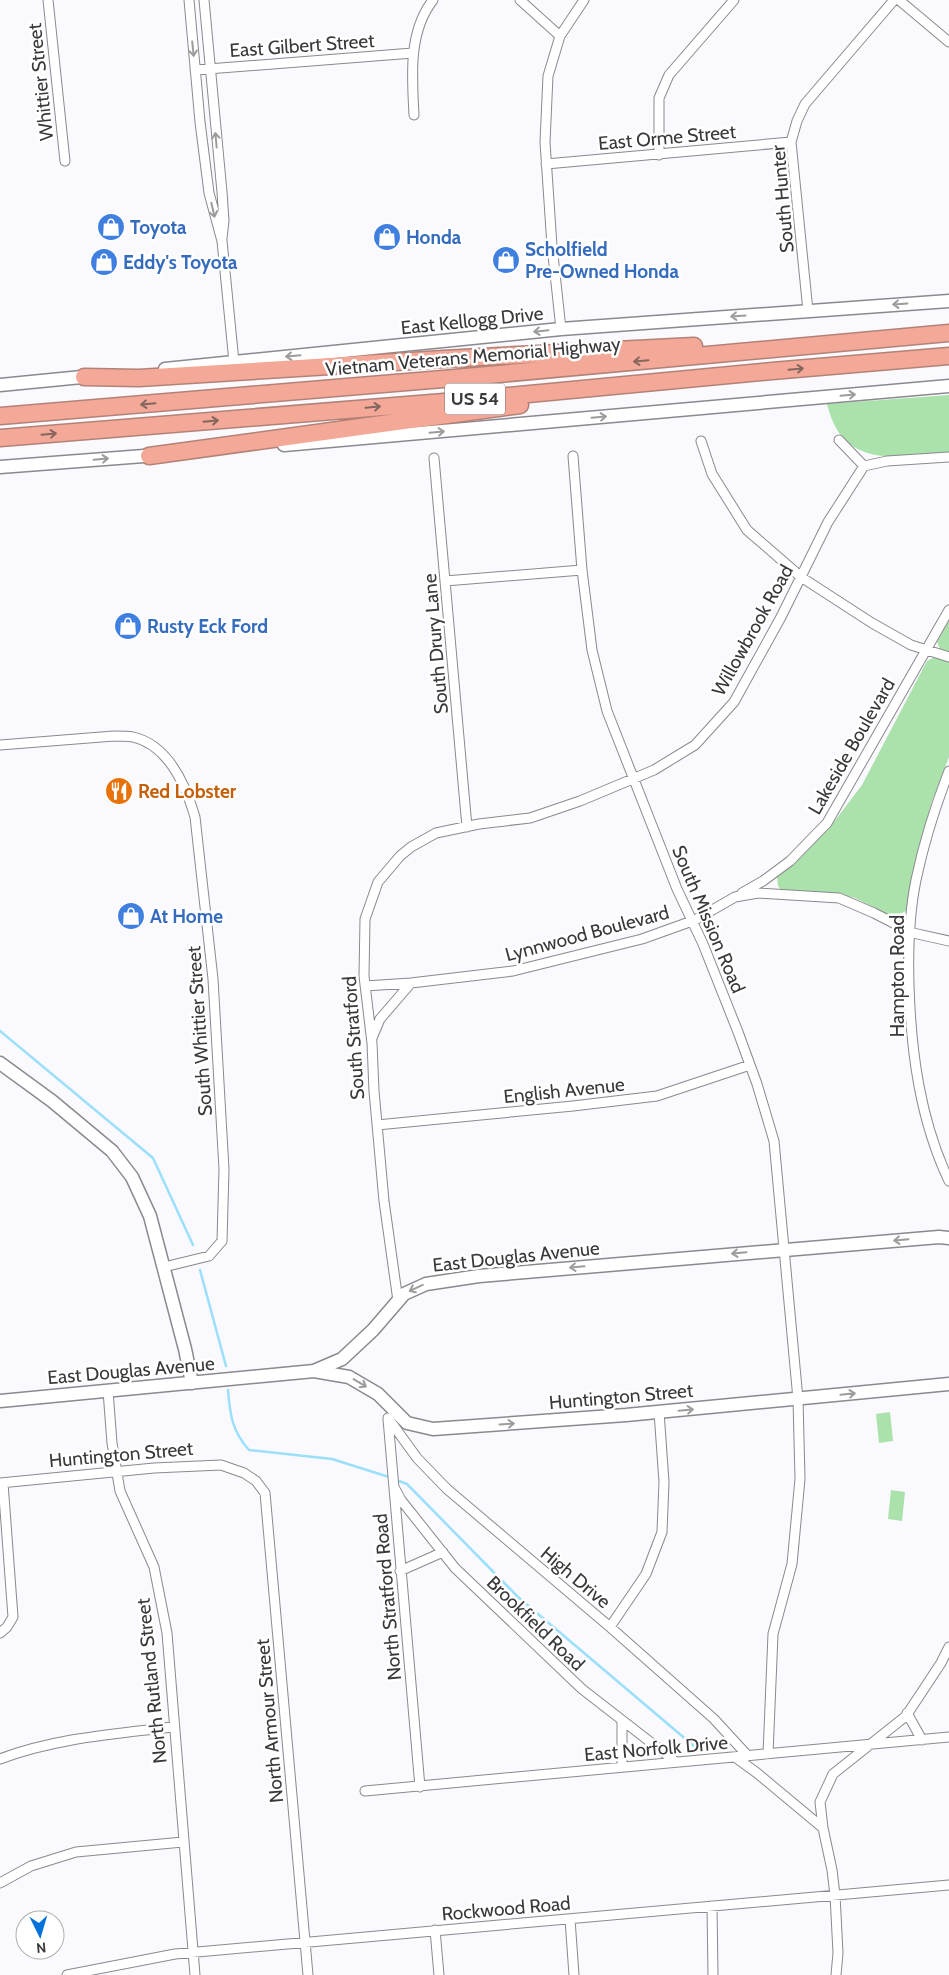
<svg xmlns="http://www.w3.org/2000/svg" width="949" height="1975" viewBox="0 0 949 1975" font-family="Cabin,sans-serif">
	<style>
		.park { fill: #abe1ab }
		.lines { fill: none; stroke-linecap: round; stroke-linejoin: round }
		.stream { stroke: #9bdffa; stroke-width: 2.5 }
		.street-casing { stroke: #89898f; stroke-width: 11 }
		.secondary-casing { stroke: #89898f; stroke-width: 15 }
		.highway-casing { stroke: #b38277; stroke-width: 19 }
		.street { stroke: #fff; stroke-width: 9 }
		.secondary { stroke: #fff; stroke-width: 12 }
		.highway { stroke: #f4a998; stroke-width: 16 }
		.oneway { stroke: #9c9c9d }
		.oneway2 { stroke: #846660 }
		.labels { text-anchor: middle; stroke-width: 5; stroke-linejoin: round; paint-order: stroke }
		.shield { fill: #fff; stroke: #747476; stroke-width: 1 }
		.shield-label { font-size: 18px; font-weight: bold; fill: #39393b }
		.street-label { font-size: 19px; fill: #39393b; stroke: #fff }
		.shop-label { font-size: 19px; font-weight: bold; fill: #366cbe; stroke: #fff; text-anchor: start }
		.food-label { font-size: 19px; font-weight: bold; fill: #c56008; stroke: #fff; text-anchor: start }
	</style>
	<rect width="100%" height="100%" fill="#f9f9fe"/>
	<path class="park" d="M949,395V453C912,456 856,468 835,426C831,419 829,411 827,404Z
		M949,619V653L941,651L937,642Z
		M935,657L949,661V757L932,801L922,838L910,906L906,911L893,917L855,898L835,893L781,890L778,886L777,877L830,827L862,785L927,661Z
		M890,1412L893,1441L879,1443L876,1414Z
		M891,1490L905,1492L902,1521L888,1519Z"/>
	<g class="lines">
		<path class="stream" d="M0,1031L153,1158L193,1245
			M200,1270L226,1366
			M228,1390C230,1415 232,1431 249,1450L332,1459L389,1477
			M399,1481L407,1484L518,1597L695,1747"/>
		<g class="street-casing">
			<path id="street" d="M48,0L65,161
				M189,0L200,122L209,193L222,241L234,362
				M204,0L222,192L224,221L222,238
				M520,0L560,36
				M899,0L949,42
				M195,70L413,53
				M414,115C412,76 408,32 433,0
				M659,155V98L669,75L734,0
				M546,164L791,142
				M808,311L791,142L797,121L805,104L894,0
				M561,329L552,246L545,142L548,76L560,36L584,0
				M839,440L864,466
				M701,441L712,474L747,530L801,577L872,623L911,645L949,657
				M573,456L582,570L592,650L607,711L677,889L703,944L738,1032L757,1084L774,1141L798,1399L800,1479L792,1564L773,1634L768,1754
				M434,458L467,827
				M445,581L582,570
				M0,745L114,736C120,736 127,736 133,737C168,745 186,786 195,817L213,979L224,1169L222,1241L209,1256L164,1267
				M949,771C935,807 924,842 916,880C909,914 908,950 909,985C911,1052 920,1120 949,1181
				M742,893L763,881L790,861L827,823L949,610
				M365,986L411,983
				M372,1038L380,1019L411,983L513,971L642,939L695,920L735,897L758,893L839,898L874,913L913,933L949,941
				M377,1125L573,1106L657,1096L750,1065
				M398,1301L384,1201L374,1091L372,1043L364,976L365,919L378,882L400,856L411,847L436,833L479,824L530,818L580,801L654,770L695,745L734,702L781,617L828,522L864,466L887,461L949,457
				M108,1391L112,1443L120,1491L154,1567L167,1633L195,1975
				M388,1418L417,1458L447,1489L610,1627L714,1719L748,1756
				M388,1419L420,1787
				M0,1483L154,1468L221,1465L244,1473L256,1481L265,1493L308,1975
				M394,1487L401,1500L455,1568L582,1689L676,1762
				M400,1571L443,1552
				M610,1627L646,1574L662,1532L664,1482L659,1412
				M0,1633L7,1627L13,1617L3,1483
				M907,1713L922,1740
				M622,1722V1767
				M735,1757L757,1773L823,1828
				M0,1759C55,1738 115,1734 173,1727
				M365,1791L949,1737
				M0,1883L31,1866L76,1852L183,1842
				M712,1906L713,1975
				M570,1919L574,1975
				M435,1930L439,1975
				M67,1975L175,1954L949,1885
				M836,1975L838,1953L835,1895L832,1870L823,1828L820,1802L833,1774L906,1716L941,1663L949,1647"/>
		</g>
		<g class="secondary-casing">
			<path id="secondary" d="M165,369L561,329L949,301
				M0,385L92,376
				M284,445L949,386
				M0,467L157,455
				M0,1063L52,1101L112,1151L132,1177L150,1216L185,1349L192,1383
				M314,1371L349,1377L378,1394L407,1423L433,1429L626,1415L949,1384
				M0,1401L314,1371L342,1359L373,1330L404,1294L426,1284L479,1276L939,1237L949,1238"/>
		</g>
		<g class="highway-casing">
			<path id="highway" d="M84,377L139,378L443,359L694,346
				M0,416L443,379L949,333
				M0,438L444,402L772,371L949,356
				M149,456L520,405"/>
		</g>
		<use href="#street" class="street"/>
		<use href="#secondary" class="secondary"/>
		<use href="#highway" class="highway"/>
	</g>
	<defs><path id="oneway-shaft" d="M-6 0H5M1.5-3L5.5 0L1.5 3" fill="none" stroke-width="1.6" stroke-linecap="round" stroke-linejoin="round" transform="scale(1.25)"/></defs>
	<g class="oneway">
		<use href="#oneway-shaft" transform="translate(193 49) rotate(84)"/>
		<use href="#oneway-shaft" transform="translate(216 140) rotate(-95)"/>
		<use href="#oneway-shaft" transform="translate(213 210) rotate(77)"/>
		<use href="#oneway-shaft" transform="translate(900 304) rotate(176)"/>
		<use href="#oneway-shaft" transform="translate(738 316) rotate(176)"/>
		<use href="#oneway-shaft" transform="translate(541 331) rotate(174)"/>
		<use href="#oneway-shaft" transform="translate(293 356) rotate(175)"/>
		<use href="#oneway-shaft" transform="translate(848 395) rotate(-5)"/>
		<use href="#oneway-shaft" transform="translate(599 417) rotate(-5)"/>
		<use href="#oneway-shaft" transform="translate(437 432) rotate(-5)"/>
		<use href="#oneway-shaft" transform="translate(101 459) rotate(-5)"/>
		<use href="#oneway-shaft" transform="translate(901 1240) rotate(175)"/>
		<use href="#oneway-shaft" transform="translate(739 1253) rotate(175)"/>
		<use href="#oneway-shaft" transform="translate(577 1267) rotate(175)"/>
		<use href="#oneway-shaft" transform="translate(416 1288) rotate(155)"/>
		<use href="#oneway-shaft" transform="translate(360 1383) rotate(31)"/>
		<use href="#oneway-shaft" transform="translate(848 1394) rotate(-6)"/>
		<use href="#oneway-shaft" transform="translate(686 1410) rotate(-5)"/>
		<use href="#oneway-shaft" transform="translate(507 1424) rotate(-4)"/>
	</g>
	<g class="oneway2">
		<use href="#oneway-shaft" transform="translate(641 361) rotate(175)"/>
		<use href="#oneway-shaft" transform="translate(796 369) rotate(-5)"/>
		<use href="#oneway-shaft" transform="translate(148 404) rotate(175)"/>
		<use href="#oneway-shaft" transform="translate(373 407) rotate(-5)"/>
		<use href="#oneway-shaft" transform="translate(211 421) rotate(-5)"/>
		<use href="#oneway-shaft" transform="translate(49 434) rotate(-5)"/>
	</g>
	<defs>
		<g id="shop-disc" transform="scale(1.4375)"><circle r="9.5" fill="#3f7fe0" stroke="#fff"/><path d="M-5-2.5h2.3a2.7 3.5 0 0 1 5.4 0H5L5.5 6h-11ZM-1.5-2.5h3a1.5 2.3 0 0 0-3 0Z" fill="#fff"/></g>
		<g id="restaurant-disc" transform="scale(1.4375)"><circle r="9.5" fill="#e8710a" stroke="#fff"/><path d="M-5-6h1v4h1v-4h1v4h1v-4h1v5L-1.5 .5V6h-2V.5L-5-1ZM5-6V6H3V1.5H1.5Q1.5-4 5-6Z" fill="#fff"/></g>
	</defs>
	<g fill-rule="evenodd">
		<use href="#shop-disc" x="111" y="227"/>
		<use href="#shop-disc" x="387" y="237"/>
		<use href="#shop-disc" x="506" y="260"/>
		<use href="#shop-disc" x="104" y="262"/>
		<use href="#shop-disc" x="128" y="626"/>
		<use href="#restaurant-disc" x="119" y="791"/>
		<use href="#shop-disc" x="131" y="916"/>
	</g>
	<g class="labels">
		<rect class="shield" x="445" y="383.5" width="60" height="31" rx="4"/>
		<g class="shield-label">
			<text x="475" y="405">US 54</text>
		</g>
		<g class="street-label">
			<text transform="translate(302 45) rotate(-4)" y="7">East Gilbert Street</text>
			<text transform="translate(40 82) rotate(-96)" y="7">Whittier Street</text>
			<text transform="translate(667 137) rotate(-5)" y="7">East Orme Street</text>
			<text transform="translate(782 199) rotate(-95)" y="7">South Hunter</text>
			<text transform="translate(472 320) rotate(-6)" y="7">East Kellogg Drive</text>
			<text transform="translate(473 356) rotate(-5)" y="7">Vietnam Veterans Memorial Highway</text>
			<text transform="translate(752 630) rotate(-61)" y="7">Willowbrook Road</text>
			<text transform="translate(435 644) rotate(-95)" y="7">South Drury Lane</text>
			<text transform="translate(851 746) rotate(-60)" y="7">Lakeside Boulevard</text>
			<text transform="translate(709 919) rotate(67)" y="7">South Mission Road</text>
			<text transform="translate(587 933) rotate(-15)" y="7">Lynnwood Boulevard</text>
			<text transform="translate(897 976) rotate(-90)" y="7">Hampton Road</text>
			<text transform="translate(199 1031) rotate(-94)" y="7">South Whittier Street</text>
			<text transform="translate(353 1038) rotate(-94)" y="7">South Stratford</text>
			<text transform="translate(564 1090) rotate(-6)" y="7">English Avenue</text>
			<text transform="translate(516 1256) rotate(-6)" y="7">East Douglas Avenue</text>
			<text transform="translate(131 1370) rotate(-5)" y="7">East Douglas Avenue</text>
			<text transform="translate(621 1396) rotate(-5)" y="7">Huntington Street</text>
			<text transform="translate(121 1454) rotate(-5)" y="7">Huntington Street</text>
			<text transform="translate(576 1577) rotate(40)" y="7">High Drive</text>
			<text transform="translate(387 1597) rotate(-95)" y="7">North Stratford Road</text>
			<text transform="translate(536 1623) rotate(44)" y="7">Brookfield Road</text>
			<text transform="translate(151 1681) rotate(-96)" y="7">North Rutland Street</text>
			<text transform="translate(269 1721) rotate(-95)" y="7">North Armour Street</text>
			<text transform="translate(656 1748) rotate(-5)" y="7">East Norfolk Drive</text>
			<text transform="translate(506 1908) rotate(-5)" y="7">Rockwood Road</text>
		</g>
		<g class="shop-label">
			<text x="130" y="234">Toyota</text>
			<text x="406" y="244">Honda</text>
			<text x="525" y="256">Scholfield<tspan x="525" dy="22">Pre-Owned Honda</tspan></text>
			<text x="123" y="269">Eddy's Toyota</text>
			<text x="147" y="633">Rusty Eck Ford</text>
			<text x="150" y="923">At Home</text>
		</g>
		<g class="food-label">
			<text x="138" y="798">Red Lobster</text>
		</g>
	</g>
	<g transform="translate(40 1935) rotate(175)"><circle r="24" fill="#ffffff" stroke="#b0b0b1"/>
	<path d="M0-4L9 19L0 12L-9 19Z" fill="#0072d9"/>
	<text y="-8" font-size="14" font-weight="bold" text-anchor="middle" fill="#39393b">N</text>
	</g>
</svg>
